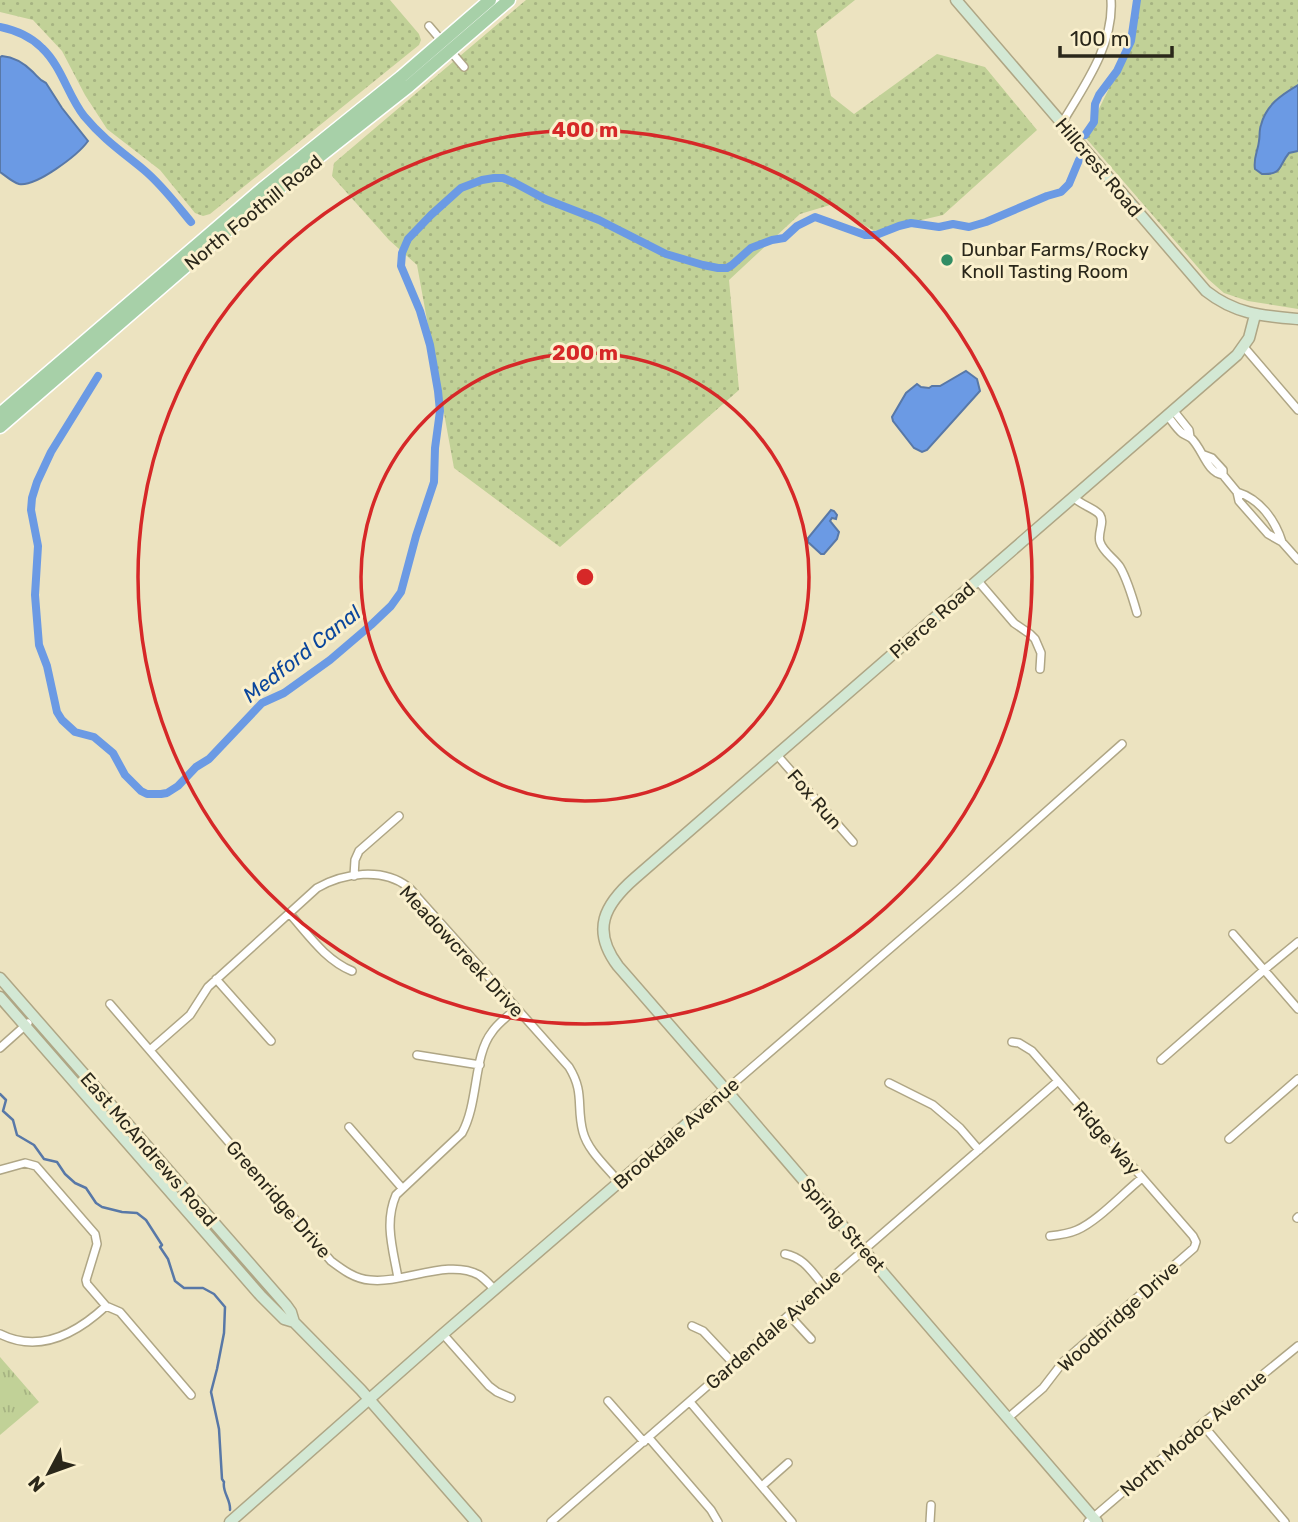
<svg xmlns="http://www.w3.org/2000/svg" width="1298" height="1522" viewBox="0 0 1298 1522" font-family="Rubik,sans-serif">
	<style>
		.grass { fill: url(#grass-dots) }
		.park { fill: url(#park-tufts) }
		.water { fill: #6b9ae4; stroke: #5878a7; stroke-width: 2 }
		.lines { fill: none; stroke-linecap: round; stroke-linejoin: round }
		.stream { stroke: #5878a7; stroke-width: 2.5 }
		.canal { stroke: #6b9ae4; stroke-width: 8 }
		.street-casing { stroke: #afa685; stroke-width: 10 }
		.secondary-casing { stroke: #afa685; stroke-width: 13 }
		.primary-casing { stroke: #fff; stroke-width: 15 }
		.street { stroke: #fff; stroke-width: 7 }
		.secondary { stroke: #d3e8d4; stroke-width: 10 }
		.primary { stroke: #a7d0a8; stroke-width: 12 }
		.ring { fill: none; stroke: #d62828; stroke-width: 3.5 }
		.poi-dot { fill: #318d64; stroke: #faf0cd; stroke-width: 2.5 }
		.labels { text-anchor: middle; stroke-width: 6; stroke-linejoin: round; paint-order: stroke }
		.street-label { font-size: 19px; fill: #2a271a; stroke: #faf0cd }
		.poi-label { font-size: 19px; fill: #2a271a; stroke: #faf0cd; text-anchor: start }
		.water-label { font-size: 21px; font-style: italic; fill: #0a469c; stroke: #faf0cd }
		.centre { fill: #d62828; stroke: #faf0cd; stroke-width: 3.5 }
		.ring-label { font-size: 21px; text-anchor: middle; font-weight: bold; fill: #d62828; stroke: #faf0cd; stroke-width: 6; stroke-linejoin: round; paint-order: stroke }
	</style>
	<defs>
		<pattern id="grass-dots" width="8" height="8" patternUnits="userSpaceOnUse" patternTransform="scale(1.75)"><rect width="8" height="8" fill="#c1d197"/><path d="M2 2h.1M6 6h.1" fill="none" stroke="#a6b382" stroke-width="1.8" stroke-linecap="round"/></pattern>
		<pattern id="park-tufts" width="24" height="20" patternUnits="userSpaceOnUse" patternTransform="scale(1.75)"><rect width="24" height="20" fill="#c1d197"/><path d="M3 7l-1-3M5 7V3M7 7l1-3M15 17l-1-3M17 17v-4M19 17l1-3" fill="none" stroke="#a6b382"/></pattern>
	</defs>
	<rect width="100%" height="100%" fill="#ece3c0"/>
	<path class="grass" d="M0,0H390L419,34L421,40L419,45L210,214L203,216L195,213L160,170L107,129L85,95L62,51L33,20L0,12Z
		M526,0H855L816,31L831,96L854,114L937,54L985,67L1037,130L943,215L874,231L830,205L800,214L729,280L739,390L560,547L454,468L417,265L389,240L332,176L334,163Z
		M1138,0H1298V309L1248,301L1224,293L1208,279L1085,137L1132,42Z"/>
	<path class="park" d="M0,1357L39,1402L0,1435Z"/>
	<path class="water" d="M2,56C14,57 25,64 33,72C38,77 39,80 46,83L62,108L88,141C78,155 36,187 19,184C12,182 6,176 0,172V57Z
		M1298,85V151L1289,153C1278,166 1283,175 1262,174L1255,169C1253,158 1258,151 1259,141C1260,136 1259,130 1261,125C1266,105 1281,95 1298,85Z
		M966,371L977,379L980,391L927,450L922,452L914,448L893,421L892,417L906,393L917,384L921,387L929,388L932,386H940Z
		M831,510L834,511L837,515L836,519L832,518L830,521L839,532L837,539L824,554H821L808,542V538Z"/>
	<g class="lines">
		<path class="stream" d="M0,1094L6,1100L3,1111L13,1120L17,1135L34,1145L44,1159L57,1162L65,1174L75,1183L86,1188L96,1203L102,1207L122,1212L137,1213L146,1220L162,1245L160,1247L168,1259L175,1281L184,1288H203L214,1294L225,1307L224,1333L217,1369L211,1392L219,1429L222,1479L224,1482C222,1492 231,1500 230,1510"/>
		<path class="canal" d="M0,27C15,30 31,37 42,48C62,67 68,96 84,116C104,140 121,151 144,170C162,185 176,204 191,222
			M1085,135L1094,122L1095,104L1099,95L1117,71L1131,41L1137,0
			M98,376L51,452L37,482L32,498L31,510L38,546L35,595L39,645L47,666L57,712L62,720L75,732L94,737L113,753L125,775L141,791L147,794H161L167,793L178,786L196,767L209,759L262,703L284,693L330,660L371,625L391,606L401,592L416,536L434,482L435,448L440,411L438,391L430,345L420,311L401,266L402,253L408,239L431,215L461,188L482,180L494,178H503L515,183L545,199L599,220L666,254L703,265L718,268H727L732,265L751,248L772,240L784,238L797,226L815,217L865,235H876L899,226L911,223L939,227L953,224L969,227L986,222L1047,196L1061,192L1069,184L1079,160"/>
		<g class="street-casing">
			<path id="street" d="M429,26L464,67
				M1062,123C1084,86 1114,45 1111,0
				M1244,347L1298,410
				M1173,410L1189,430L1190,437
				M1167,415C1172,421 1176,428 1182,433C1185,435 1188,436 1191,438C1203,449 1206,472 1223,475
				M1204,455L1212,458L1223,470V475L1237,492L1239,501L1268,534L1282,542L1298,560
				M1237,492C1260,499 1275,520 1282,542
				M1073,497C1081,505 1096,509 1100,515C1105,523 1097,533 1100,542C1103,552 1114,558 1120,567C1127,579 1133,599 1137,613
				M978,581L1014,623L1030,634L1035,639L1041,653L1040,669
				M777,755L853,842
				M354,876L355,860L359,851L399,816
				M289,913C308,934 325,960 352,971
				M1233,934L1298,1009
				M216,979L271,1041
				M110,1004L331,1261C343,1270 355,1279 370,1280C403,1284 448,1258 479,1275C485,1279 490,1285 495,1290
				M0,1048L28,1023
				M150,1050L190,1015L208,987L317,888C343,873 383,867 408,887C413,891 416,896 420,900L569,1067C585,1093 576,1106 583,1132C588,1151 607,1167 619,1182
				M417,1055L480,1065
				M1161,1060L1264,970L1298,942
				M889,1083L933,1105L960,1128L979,1150
				M726,1090L958,890L1122,744
				M349,1127L402,1188
				M1229,1139L1298,1079
				M0,1170L25,1163L36,1166L95,1234L97,1244L86,1280L87,1284L106,1306L120,1312L191,1395
				M1297,1218L1298,1217
				M1050,1236C1059,1235 1068,1234 1077,1230C1098,1221 1123,1193 1142,1178
				M785,1254C804,1258 811,1271 823,1285
				M398,1278C393,1249 384,1223 396,1195L462,1133C479,1102 473,1056 492,1032C498,1023 508,1016 516,1009
				M789,1315L811,1339
				M692,1326L703,1331L734,1364
				M0,1334C40,1354 77,1333 106,1306
				M443,1334L489,1386L497,1392L511,1398
				M608,1401L644,1442
				M690,1402L792,1522
				M1008,1418L1043,1388L1063,1362L1194,1248L1196,1242L1193,1236L1032,1051L1019,1043L1012,1042
				M1202,1424L1285,1522
				M649,1438L711,1510L718,1522
				M762,1486L788,1463
				M551,1522L1058,1081
				M930,1522L931,1505
				M1088,1522L1202,1424L1298,1346"/>
		</g>
		<g class="secondary-casing">
			<path id="secondary" d="M956,0L1206,291C1235,314 1262,316 1298,319
				M0,978L286,1305L291,1312L294,1322L361,1390L476,1522
				M0,997L261,1296L284,1319L294,1322
				M230,1522L443,1334L726,1090
				M1097,1522L726,1090L618,966C591,930 604,905 635,878L1237,355L1249,338L1255,315"/>
		</g>
		<g class="primary-casing">
			<path id="primary" d="M0,414L262,189L401,77L490,0
				M0,427L214,242L268,197L409,86L509,0"/>
		</g>
		<use href="#street" class="street"/>
		<use href="#secondary" class="secondary"/>
		<use href="#primary" class="primary"/>
	</g>
	<g class="ring">
		<circle cx="585" cy="577" r="224"/>
		<circle cx="585" cy="577" r="447"/>
	</g>
	<circle class="poi-dot" cx="947" cy="260" r="7"/>
	<g class="labels">
		<g class="street-label">
			<text transform="translate(1099 167) rotate(50)" y="7">Hillcrest Road</text>
			<text transform="translate(253 212) rotate(-39)" y="7">North Foothill Road</text>
			<text transform="translate(932 620) rotate(-41)" y="7">Pierce Road</text>
			<text transform="translate(815 799) rotate(49)" y="7">Fox Run</text>
			<text transform="translate(462 951) rotate(47)" y="7">Meadowcreek Drive</text>
			<text transform="translate(676 1133) rotate(-41)" y="7">Brookdale Avenue</text>
			<text transform="translate(1107 1138) rotate(49)" y="7">Ridge Way</text>
			<text transform="translate(149 1149) rotate(49)" y="7">East McAndrews Road</text>
			<text transform="translate(279 1199) rotate(49)" y="7">Greenridge Drive</text>
			<text transform="translate(843 1225) rotate(49)" y="7">Spring Street</text>
			<text transform="translate(1118 1316) rotate(-42)" y="7">Woodbridge Drive</text>
			<text transform="translate(773 1329) rotate(-41)" y="7">Gardendale Avenue</text>
			<text transform="translate(1193 1433) rotate(-40)" y="7">North Modoc Avenue</text>
		</g>
		<g class="poi-label">
			<text x="961" y="256">Dunbar Farms/Rocky<tspan x="961" dy="22">Knoll Tasting Room</tspan></text>
		</g>
		<g class="water-label">
			<text transform="translate(302 654) rotate(-38)" y="7">Medford Canal</text>
		</g>
	</g>
	<circle cx="585" cy="577" r="10" class="centre"/>
	<g class="ring-label">
		<text x="585" y="137">400 m</text>
		<text x="585" y="360">200 m</text>
	</g>
	<g transform="translate(49 1473) rotate(229)" stroke="#faf0cd" stroke-width="5" paint-order="stroke">
	<path d="M0-5L12 26L0 18L-12 26Z" fill="#2a271a"/>
	<text y="-10" font-size="19" font-weight="bold" text-anchor="middle" fill="#2a271a">N</text>
	</g>
	<path d="M1060 46v10h112v-10" fill="none" stroke="#2a271a" stroke-width="3.5"/>
	<text x="1070" y="46" font-size="21" fill="#2a271a" stroke="#faf0cd" stroke-width="5" paint-order="stroke">100 m</text>
</svg>
